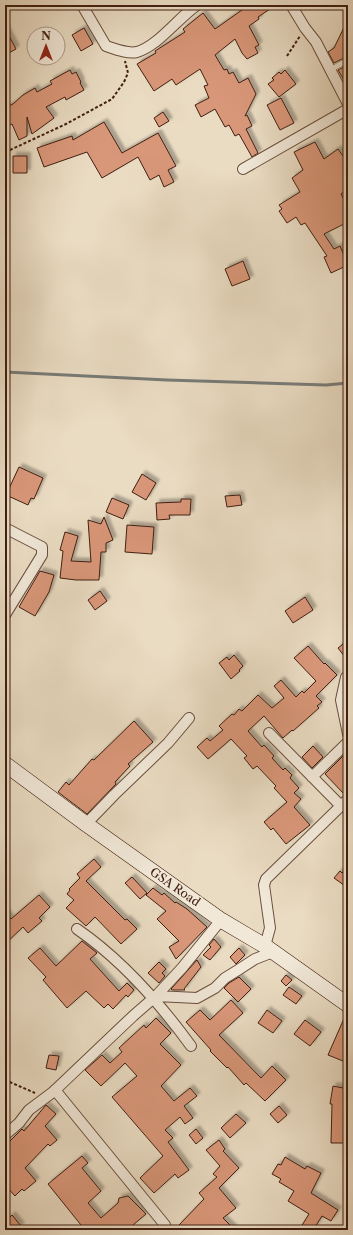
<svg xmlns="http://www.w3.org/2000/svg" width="353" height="1235" viewBox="0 0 353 1235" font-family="'Libre Caslon Text',serif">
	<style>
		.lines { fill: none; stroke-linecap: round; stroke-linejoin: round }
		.stream { stroke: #777b78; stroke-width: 3 }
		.building { fill: #d99779; stroke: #401f11; filter: url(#shadow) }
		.lane-casing { stroke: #6a4e3e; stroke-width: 6 }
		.street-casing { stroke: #6a4e3e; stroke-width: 12 }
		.secondary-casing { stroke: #401f11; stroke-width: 16 }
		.path { stroke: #401f11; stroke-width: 2; stroke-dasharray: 3 2; stroke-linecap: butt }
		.lane { stroke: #f1e8d8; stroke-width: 5 }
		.street { stroke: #f1e8d8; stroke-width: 10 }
		.secondary { stroke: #f1e8d8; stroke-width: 15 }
		.labels { text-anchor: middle; stroke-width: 3; stroke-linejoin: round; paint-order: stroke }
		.street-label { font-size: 12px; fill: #401f11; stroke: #f1e8d8 }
	</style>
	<defs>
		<filter id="shadow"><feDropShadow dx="3.5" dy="-3.5" stdDeviation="1" flood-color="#0004"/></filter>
	</defs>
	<rect width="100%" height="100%" fill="#eadcc3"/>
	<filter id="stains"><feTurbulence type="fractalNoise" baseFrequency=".005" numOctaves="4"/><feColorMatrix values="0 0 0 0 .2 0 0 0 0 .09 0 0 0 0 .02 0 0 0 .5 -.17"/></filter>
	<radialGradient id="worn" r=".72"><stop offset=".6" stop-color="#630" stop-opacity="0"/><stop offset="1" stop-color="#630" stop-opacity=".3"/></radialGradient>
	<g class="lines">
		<path class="stream" d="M5,372L167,380L326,385L348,383"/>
	</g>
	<path class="building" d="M249,5H276L258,17L259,19L249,26L259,45L255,47L258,53L247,59L242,53L235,39L215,55L224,70L227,69L229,74L233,72L239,83L248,78L256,94L245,116L247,115L252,126L246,129L258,153L252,157L239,134L235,136L229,125L225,127L215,109L201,117L195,105L209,98L204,86L208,85L200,69L176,85L172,79L154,91L137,64L156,53L155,51L185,32L183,29L203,13L215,29Z
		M348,19V56L334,63L328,52L334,48Z
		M5,28L16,49L5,55Z
		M84,28L93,44L81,51L72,35Z
		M348,65V87L338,70Z
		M70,70L72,74L76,72L81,82L80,83L84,90L66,100L65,97L46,107L54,118L32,134L27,117V136L19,140L12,124L5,127V108L13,104L23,95L35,88L37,92L52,84L50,81Z
		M285,70L296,84L279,97L268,84L274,80L272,78L279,72L281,74Z
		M281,98L294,123L280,130L267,105Z
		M163,112L169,121L159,127L154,118Z
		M104,122L122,153L158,133L176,166L168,170L174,182L164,187L159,175L150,180L138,157L102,178L87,152L44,167L37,148L72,136L73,140Z
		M315,142L324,159L338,149L348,163V188L341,194L348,207V222L324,234L334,249L340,246L348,265L331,273L324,257L327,256L305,223L301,225L296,217L287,223L279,211L282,209L279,205L300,192L292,178L303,170L294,152Z
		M13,156H27V173H13Z
		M243,261L250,279L232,286L225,269Z
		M19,467L43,478L34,499L31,498L28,505L6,495Z
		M142,474L156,483L146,500L132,492Z
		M240,495L242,505L227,507L225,496Z
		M112,498L129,505L123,519L106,512Z
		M181,499H191L190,515H169L170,519L157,520L156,503L181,502Z
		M104,517L113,540L106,543V552H101L99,580H76L60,578L63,551L60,550L65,532L78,536L71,561L91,562L88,520L101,524Z
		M127,525L154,527L152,554L125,552Z
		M40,571L54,575L49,592L35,616L19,607Z
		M100,591L107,601L95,610L88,600Z
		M305,597L313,610L293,623L285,611Z
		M348,640V661L338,648Z
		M308,646L324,664L325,663L337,675L316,696L322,702L317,706L319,708L293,731L292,730L283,738L264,716L248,731L262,747L264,745L274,756L272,758L283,770L285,768L292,775L290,778L299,788L294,793L301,799L294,807L310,825L286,844L273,828L271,830L264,822L287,802L274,788L276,786L257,766L253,769L244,758L247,756L231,739L208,759L197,747L207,738L210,741L223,730L219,726L232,714L234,715L239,709L242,711L258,695L272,708L284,698L274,686L281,680L296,697L302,691L304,693L316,681L294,658Z
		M234,655L243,666L239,670L240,671L231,679L219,663L227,657L229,660Z
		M134,721L153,742L128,764L130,766L115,782L116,784L87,814L58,792L66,782L69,785L92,759L94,760Z
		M313,746L323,757L312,768L302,757Z
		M348,751V789L343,793L325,774Z
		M94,859L101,867L86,881L125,920L127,919L137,929L121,944L95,917L86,926L66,908L74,900L67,894L70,890L69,889L80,878L77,874Z
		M348,866V888L334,878L340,871L342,873Z
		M132,877L147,893L140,899L125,883Z
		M153,888L162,895L164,893L175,903L176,902L187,909L207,927L176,959L169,947L179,941L157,919L166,911L146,895Z
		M39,895L50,907L39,918L42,921L28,933L23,927L5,944V912L11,919Z
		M214,939L221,947L210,960L203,955L211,947L209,945Z
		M82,941L97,953L90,959L119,991L127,983L134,990L128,997L126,995L113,1009L108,1004L104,1008L86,991L67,1008L43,980L46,977L28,958L40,948L56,966Z
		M239,948L245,955L236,964L230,957Z
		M197,960L201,967L184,989L185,990H172L171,989Z
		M159,962L166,969L162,973L165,976L159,983L148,973Z
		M286,975L292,980L286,986L281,981Z
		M239,977L251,989L238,1002L224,988L229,983Z
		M289,987L302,996L296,1004L283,995Z
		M231,1000L243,1013L219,1035L261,1078L272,1066L286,1080L265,1101L246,1083L244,1085L228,1067L227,1068L210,1051L211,1050L186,1022L200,1010L210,1020Z
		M267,1010L282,1021L273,1033L258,1023Z
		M346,1014H348V1063L328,1055Z
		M156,1018L171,1033L160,1044L181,1065L161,1086L174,1101L190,1088L197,1096L184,1106L193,1118L185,1124L180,1117L165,1130L173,1138L168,1142L189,1170L178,1178L175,1174L154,1193L140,1178L163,1156L112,1097L137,1076L125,1063L101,1086L85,1070L102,1055L110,1063L122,1052L119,1048L144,1025L146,1028Z
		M305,1020L321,1032L310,1046L294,1034Z
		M49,1055L59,1056L56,1070L46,1068Z
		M333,1086L348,1089V1102L346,1117H348V1143H331L332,1104H330Z
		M46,1105L56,1114L45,1126L57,1140L50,1146L48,1144L25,1168L36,1181L24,1191L22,1189L15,1196L5,1185V1146L22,1129L24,1131Z
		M279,1106L287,1115L278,1123L270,1114Z
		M236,1114L246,1123L230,1138L221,1128Z
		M196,1129L203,1138L196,1144L189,1135Z
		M219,1140L225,1149L223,1151L239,1168L219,1188L236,1208L223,1218L235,1230H183L179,1225L204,1199L199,1193L217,1177L213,1174L220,1166L206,1150Z
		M82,1156L88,1163L82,1168L101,1191L88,1203L101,1218L118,1203L119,1198L128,1196L146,1214L127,1230H85L48,1184Z
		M285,1157L305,1169L307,1166L321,1173L311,1193L338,1210L331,1221L322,1216L313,1230H299L309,1214L288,1201L294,1191L279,1182L281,1179L272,1174L278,1164L281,1165Z
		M12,1215L21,1226L16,1230H9L5,1226V1222Z"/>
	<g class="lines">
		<g class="lane-casing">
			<path id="lane" d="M330,70L348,60"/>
		</g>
		<g class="street-casing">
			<path id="street" d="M82,5L106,46C115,49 127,54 137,52C158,46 178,18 197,5
				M291,5L305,28L316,42L348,104
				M243,169L348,109
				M5,528L42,547V555L5,615
				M348,676L346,677L341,700L348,734
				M269,733L341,806
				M312,777L348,742
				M86,824L114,795L168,743L189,718
				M77,929C122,960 159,1002 191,1046
				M265,946L270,928L264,885L266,879L348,799
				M156,996L197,998L215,988L225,978L238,970L255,959L273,952
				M55,1090L165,1225
				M5,1135L19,1123L29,1110L53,1092L133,1016L156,996L182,968L221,920"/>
		</g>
		<g class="secondary-casing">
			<path id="secondary" d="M5,764L86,824L221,920L265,946L348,1005"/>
		</g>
		<path class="path" d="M287,56L300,36
			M5,149L10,150L66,124L112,99L124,82L128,73L125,61
			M5,1080L35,1093"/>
		<use href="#lane" class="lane"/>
		<use href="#street" class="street"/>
		<use href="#secondary" class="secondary"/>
	</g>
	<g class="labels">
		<g class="street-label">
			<text transform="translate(175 887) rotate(35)" y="4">GSA Road</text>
		</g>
	</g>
	<rect width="353" height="1235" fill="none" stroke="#eadcc3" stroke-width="20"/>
	<rect x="6" y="6" width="341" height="1223" fill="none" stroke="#401f11" stroke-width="2"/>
	<rect x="10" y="10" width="333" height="1215" fill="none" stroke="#401f11"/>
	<g transform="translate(46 46)"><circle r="19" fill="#f1e8d8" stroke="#aa9888"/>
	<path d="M0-3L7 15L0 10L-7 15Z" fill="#8f2418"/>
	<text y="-6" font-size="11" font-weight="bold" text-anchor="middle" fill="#401f11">N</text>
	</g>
	<rect width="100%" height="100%" filter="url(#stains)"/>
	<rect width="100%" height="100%" fill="url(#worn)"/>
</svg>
